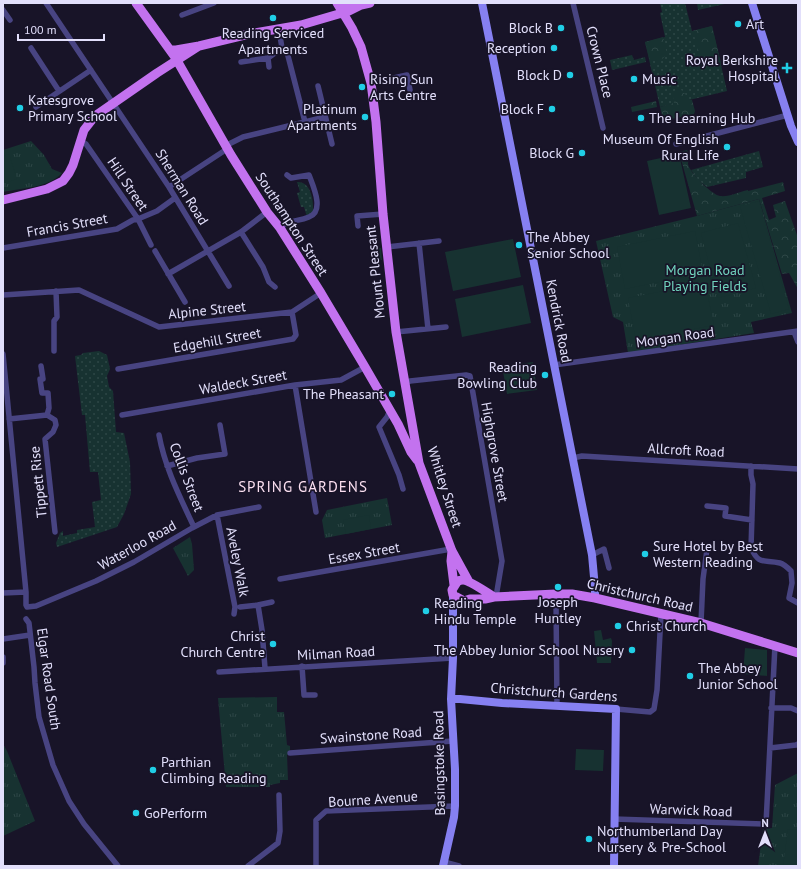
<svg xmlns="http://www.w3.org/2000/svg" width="801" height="869" viewBox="0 0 801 869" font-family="'PT Sans',sans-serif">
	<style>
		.grass { fill: url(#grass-dots) }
		.forest { fill: url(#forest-crowns) }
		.park { fill: url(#park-tufts) }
		.garden { fill: #173231 }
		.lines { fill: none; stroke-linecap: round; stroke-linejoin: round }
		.street { stroke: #484482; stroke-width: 5.5 }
		.secondary { stroke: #8680f1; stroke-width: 8 }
		.primary { stroke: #c372ef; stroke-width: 9 }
		.poi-dot { fill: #20cee6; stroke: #181428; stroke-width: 1.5 }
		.labels { text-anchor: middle; stroke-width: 3.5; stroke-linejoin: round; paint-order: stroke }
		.poi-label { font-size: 14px; fill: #e2dffb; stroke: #181428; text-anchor: start }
		.street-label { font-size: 14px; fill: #e2dffb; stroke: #181428 }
		.park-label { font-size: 14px; fill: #71d4be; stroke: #181428 }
		.neighbourhood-label { font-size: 15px; letter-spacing: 1px; fill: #fce0f1; stroke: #181428 }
	</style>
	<defs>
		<pattern id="grass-dots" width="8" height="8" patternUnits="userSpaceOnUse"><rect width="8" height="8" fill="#173231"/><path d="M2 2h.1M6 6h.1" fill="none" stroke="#2d4646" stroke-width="1.8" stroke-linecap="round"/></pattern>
		<pattern id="forest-crowns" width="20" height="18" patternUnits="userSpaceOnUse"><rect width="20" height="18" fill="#173231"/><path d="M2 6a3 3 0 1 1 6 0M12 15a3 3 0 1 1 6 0" fill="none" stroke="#2d4646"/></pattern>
		<pattern id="park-tufts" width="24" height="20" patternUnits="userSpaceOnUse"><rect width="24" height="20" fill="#173231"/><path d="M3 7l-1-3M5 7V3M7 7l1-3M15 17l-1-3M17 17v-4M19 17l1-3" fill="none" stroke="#2d4646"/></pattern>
	</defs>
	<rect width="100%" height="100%" fill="#181428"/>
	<path class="grass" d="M660,3H685L692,31L712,26L727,91L660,107L645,42L665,37L660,13L662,12Z
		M697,3H729L698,10Z
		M632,55L634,60L645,57L646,62L612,70L610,60Z
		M759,151L763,167L746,172V178L707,187L698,180L691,170Z
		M297,182C311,181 314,201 313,212L307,217L304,207H301L297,193L300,192Z
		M99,351L107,355L110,369L107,376L109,387L113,391L116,432L124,433L130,462L131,494L124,514L117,527L57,547L56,543L60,533L63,531V536L77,533V530L95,527L92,502L101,500L98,472H90L85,415H82L75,356L81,355L83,353Z"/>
	<path class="forest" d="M712,26L721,63C712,65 705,69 696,65V61L700,58L693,31Z
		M663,37L667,54L662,59L650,61L645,42Z
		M679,89L683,91L689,100H692L695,111L694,114L667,120L663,119L660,107L674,103L673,97L674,91Z
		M656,101L657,107L632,112L631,107Z
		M687,150L690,155C690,157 688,161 688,164C689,172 712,195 720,196C730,197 738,192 748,190V191L783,182L785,191L762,198L769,220L776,217L773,205L785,201L798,238V289L789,273L782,274L759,199L697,216L679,152Z"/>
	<path class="park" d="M31,141L44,155L52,169L62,173C48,188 22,188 3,192V150Z
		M759,199L792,313L751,322L754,333L628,353L623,322L613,317L596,241L697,216Z
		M387,498L392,525L325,538L322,520L327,510Z
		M190,537L192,544L194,570L188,576L173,548Z
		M277,697V712H284L287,745L290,746V755H287L288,780H280V783L270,785V787H226L218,698Z
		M3,744L7,751L35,821L3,836Z
		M798,773V866H758L763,829L772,828L775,785Z"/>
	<path class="garden" d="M9,154L17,179L5,183L3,177V156Z
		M679,154L691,208L659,215L647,161Z
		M759,201L789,309L771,314L740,206Z
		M738,223L756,288L718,298L701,233Z
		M695,231L703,273L625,289L617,247Z
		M513,239L521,277L453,291L445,252Z
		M381,248L382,260L373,261L372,249Z
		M705,283L714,325L636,341L628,298Z
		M523,285L531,323L462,337L455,299Z
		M533,362L537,390L507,394L502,366Z
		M369,515L371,529L346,534L343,520Z
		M601,630L603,640L611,638L612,641L611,663H597L594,631Z
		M745,648L767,650V676L743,674Z
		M576,749L604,750L603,771L575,770Z
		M788,829L798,830V866H783Z"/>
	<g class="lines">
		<path class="street" d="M46,3L169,187L229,286
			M573,3L603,128
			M3,10L10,20
			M182,15L214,3
			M279,30L282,48L287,52L305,122
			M31,48L59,91
			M268,58L269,67
			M241,62L268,58L282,48
			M371,83L407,75L410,90
			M318,86L332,144
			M36,107L91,70
			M80,141L86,144L138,219L151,245
			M676,144L788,115
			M225,146L243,137L325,117
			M169,187L227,149
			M358,226L357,216L383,214
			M280,228C290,219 297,222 309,217C325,211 313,186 309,175L291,178L287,175
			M241,232L263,267L269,282L275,287
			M419,243L428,329
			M387,247L439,241
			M3,248L117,229L133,220L138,219L157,211L175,198
			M155,251L185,302
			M168,274L241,232L267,212
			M3,295L79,290L159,327L292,312L321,293
			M396,332L446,327
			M794,332L798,342
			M54,351V321L57,317L56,291
			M3,354L26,592V605L27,607L36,606L96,581L134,562L192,528L217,515L259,507
			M554,365L798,331
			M41,366L43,379H40L42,393H48L49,408L47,415
			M118,369L293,339L296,335L292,312
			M404,384L410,381L466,375L470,376L502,561L496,597
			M295,385L316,512
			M390,410L387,417L379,427L399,475L403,489
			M47,415L55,420L56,425L53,432L45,439L55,532
			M122,415L295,385L341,380L365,367
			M9,419L47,415
			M159,435C165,468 180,497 194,527
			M573,458L582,456L798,469
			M167,466L197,458L225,454L220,425
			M751,466V475L753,484L751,548C759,566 765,559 780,563C784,564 788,568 791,571L792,583L789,598L798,603
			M707,506L726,508L725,516L752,520
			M217,515L235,607L234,614
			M592,555L604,549L609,568
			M280,579L451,549
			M3,593L26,592
			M556,601L557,706
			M240,607L258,605
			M26,619L29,623L34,667L35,683L39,717L53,765L69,801L84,824L118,866
			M701,623L703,579L707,549
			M3,639L30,635
			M3,657V663
			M302,666L304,695H315
			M265,668L262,630L258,605L272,602
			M219,672L453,658
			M771,708H791L798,711
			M616,709L650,712L654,709L657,690L661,614
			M770,748L796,745L798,744
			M290,753L453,741
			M614,819L763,824H766L775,645
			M444,862L459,866
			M248,866L278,843L280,831L279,795
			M316,866V820L326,811L455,806"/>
		<path class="secondary" d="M482,3L592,555L595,588V598
			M752,3L791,126L798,142
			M451,699H460L502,703L616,709L614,866
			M443,866L454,817L455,806V769L451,699L453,658V595"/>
		<path class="primary" d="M136,3L175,57L231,155L267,212L280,228L321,293L365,367L398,424L411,452L417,460
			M337,3L352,28L361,47L371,83L376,122L383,214L396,332L419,463L452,551L469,582
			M343,3L361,5
			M170,50H176L199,46L249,34L301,25L349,11L361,5L370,3
			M3,200L47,189L63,181L69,173L73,165L84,130L95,116L157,73L199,46
			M452,551L451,561L454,585
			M494,597C488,593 468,580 463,580C461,580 458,581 457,582L452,590L453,595L464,601L470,599H485L494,597L556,594H572L595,598L701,623L798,653"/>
	</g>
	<g class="poi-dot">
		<circle cx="273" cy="18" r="4"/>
		<circle cx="738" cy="24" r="4"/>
		<circle cx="561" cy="28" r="4"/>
		<circle cx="554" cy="48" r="4"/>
		<path d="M785 62h4v4h4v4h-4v4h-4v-4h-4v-4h4z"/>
		<circle cx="570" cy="75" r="4"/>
		<circle cx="634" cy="79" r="4"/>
		<circle cx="362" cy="87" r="4"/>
		<circle cx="20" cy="108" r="4"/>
		<circle cx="552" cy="109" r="4"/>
		<circle cx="365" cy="117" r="4"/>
		<circle cx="641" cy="118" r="4"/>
		<circle cx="727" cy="147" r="4"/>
		<circle cx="582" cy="153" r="4"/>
		<circle cx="519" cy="245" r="4"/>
		<circle cx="545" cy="375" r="4"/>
		<circle cx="392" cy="394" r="4"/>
		<circle cx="645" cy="554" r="4"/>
		<circle cx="558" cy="587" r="4"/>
		<circle cx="426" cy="611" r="4"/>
		<circle cx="618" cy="626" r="4"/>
		<circle cx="273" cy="644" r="4"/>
		<circle cx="632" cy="650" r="4"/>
		<circle cx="690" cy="676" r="4"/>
		<circle cx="153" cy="770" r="4"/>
		<circle cx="136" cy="813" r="4"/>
		<circle cx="589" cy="839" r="4"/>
	</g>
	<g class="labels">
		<g class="poi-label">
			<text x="746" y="29">Art</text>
			<text x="553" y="33" text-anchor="end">Block B</text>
			<text x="273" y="38" text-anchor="middle">Reading Serviced<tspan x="273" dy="16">Apartments</tspan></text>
			<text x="546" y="53" text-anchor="end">Reception</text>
			<text x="778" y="65" text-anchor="end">Royal Berkshire<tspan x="778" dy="16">Hospital</tspan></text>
			<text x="562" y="80" text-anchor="end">Block D</text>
			<text x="370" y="84">Rising Sun<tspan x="370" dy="16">Arts Centre</tspan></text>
			<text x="642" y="84">Music</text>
			<text x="28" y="105">Katesgrove<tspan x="28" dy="16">Primary School</tspan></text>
			<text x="357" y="114" text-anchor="end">Platinum<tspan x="357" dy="16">Apartments</tspan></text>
			<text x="544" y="114" text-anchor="end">Block F</text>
			<text x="649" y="123">The Learning Hub</text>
			<text x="719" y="144" text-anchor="end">Museum Of English<tspan x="719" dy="16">Rural Life</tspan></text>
			<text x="574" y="158" text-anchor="end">Block G</text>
			<text x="527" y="242">The Abbey<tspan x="527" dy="16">Senior School</tspan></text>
			<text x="537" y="372" text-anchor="end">Reading<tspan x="537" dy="16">Bowling Club</tspan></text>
			<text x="384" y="399" text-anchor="end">The Pheasant</text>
			<text x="653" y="551">Sure Hotel by Best<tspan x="653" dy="16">Western Reading</tspan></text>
			<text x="558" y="607" text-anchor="middle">Joseph<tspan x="558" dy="16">Huntley</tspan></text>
			<text x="434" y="608">Reading<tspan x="434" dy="16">Hindu Temple</tspan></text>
			<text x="626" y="631">Christ Church</text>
			<text x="265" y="641" text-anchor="end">Christ<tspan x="265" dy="16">Church Centre</tspan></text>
			<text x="624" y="655" text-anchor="end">The Abbey Junior School Nusery</text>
			<text x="698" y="673">The Abbey<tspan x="698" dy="16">Junior School</tspan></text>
			<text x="161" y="767">Parthian<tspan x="161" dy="16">Climbing Reading</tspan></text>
			<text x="144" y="818">GoPerform</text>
			<text x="597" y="836">Northumberland Day<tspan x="597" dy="16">Nursery &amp; Pre-School</tspan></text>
		</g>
		<g class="street-label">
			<text transform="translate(600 62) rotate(76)" y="5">Crown Place</text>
			<text transform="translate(128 184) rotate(56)" y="5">Hill Street</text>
			<text transform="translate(182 187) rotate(58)" y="5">Sherman Road</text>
			<text transform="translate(292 224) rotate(57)" y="5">Southampton Street</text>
			<text transform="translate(67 225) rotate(-10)" y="5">Francis Street</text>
			<text transform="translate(375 272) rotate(-96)" y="5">Mount Pleasant</text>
			<text transform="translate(207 310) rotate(-6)" y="5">Alpine Street</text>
			<text transform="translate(559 321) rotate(79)" y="5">Kendrick Road</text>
			<text transform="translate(675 337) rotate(-8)" y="5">Morgan Road</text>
			<text transform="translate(217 340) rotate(-10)" y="5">Edgehill Street</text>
			<text transform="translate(243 382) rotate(-10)" y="5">Waldeck Street</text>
			<text transform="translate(686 450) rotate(3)" y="5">Allcroft Road</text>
			<text transform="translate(495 452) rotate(80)" y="5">Highgrove Street</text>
			<text transform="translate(187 477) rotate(69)" y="5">Collis Street</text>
			<text transform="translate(38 482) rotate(-96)" y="5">Tippett Rise</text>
			<text transform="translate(445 487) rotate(72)" y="5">Whitley Street</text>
			<text transform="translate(137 545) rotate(-29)" y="5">Waterloo Road</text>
			<text transform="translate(364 553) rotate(-10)" y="5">Essex Street</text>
			<text transform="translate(238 562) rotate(79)" y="5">Aveley Walk</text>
			<text transform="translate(640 595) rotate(13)" y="5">Christchurch Road</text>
			<text transform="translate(336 653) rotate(-3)" y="5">Milman Road</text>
			<text transform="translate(49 679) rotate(82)" y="5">Elgar Road South</text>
			<text transform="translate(554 692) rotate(4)" y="5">Christchurch Gardens</text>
			<text transform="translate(371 735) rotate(-4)" y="5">Swainstone Road</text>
			<text transform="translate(439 763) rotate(-91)" y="5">Basingstoke Road</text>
			<text transform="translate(373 799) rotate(-4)" y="5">Bourne Avenue</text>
			<text transform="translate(691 810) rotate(2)" y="5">Warwick Road</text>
		</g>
		<g class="park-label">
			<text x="705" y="275">Morgan Road<tspan x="705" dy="16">Playing Fields</tspan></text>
		</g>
		<g class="neighbourhood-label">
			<text x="303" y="492">SPRING GARDENS</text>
		</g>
	</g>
	<rect width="801" height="869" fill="none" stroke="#e2dffb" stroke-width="8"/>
	<g transform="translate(765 833)" stroke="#181428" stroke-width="3" paint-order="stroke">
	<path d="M0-3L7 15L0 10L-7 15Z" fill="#e2dffb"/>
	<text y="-6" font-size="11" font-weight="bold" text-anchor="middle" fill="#e2dffb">N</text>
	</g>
	<path d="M18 34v6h86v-6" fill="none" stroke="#e2dffb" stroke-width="2"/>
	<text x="24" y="34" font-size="12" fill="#e2dffb" stroke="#181428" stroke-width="3" paint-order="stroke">100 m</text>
</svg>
